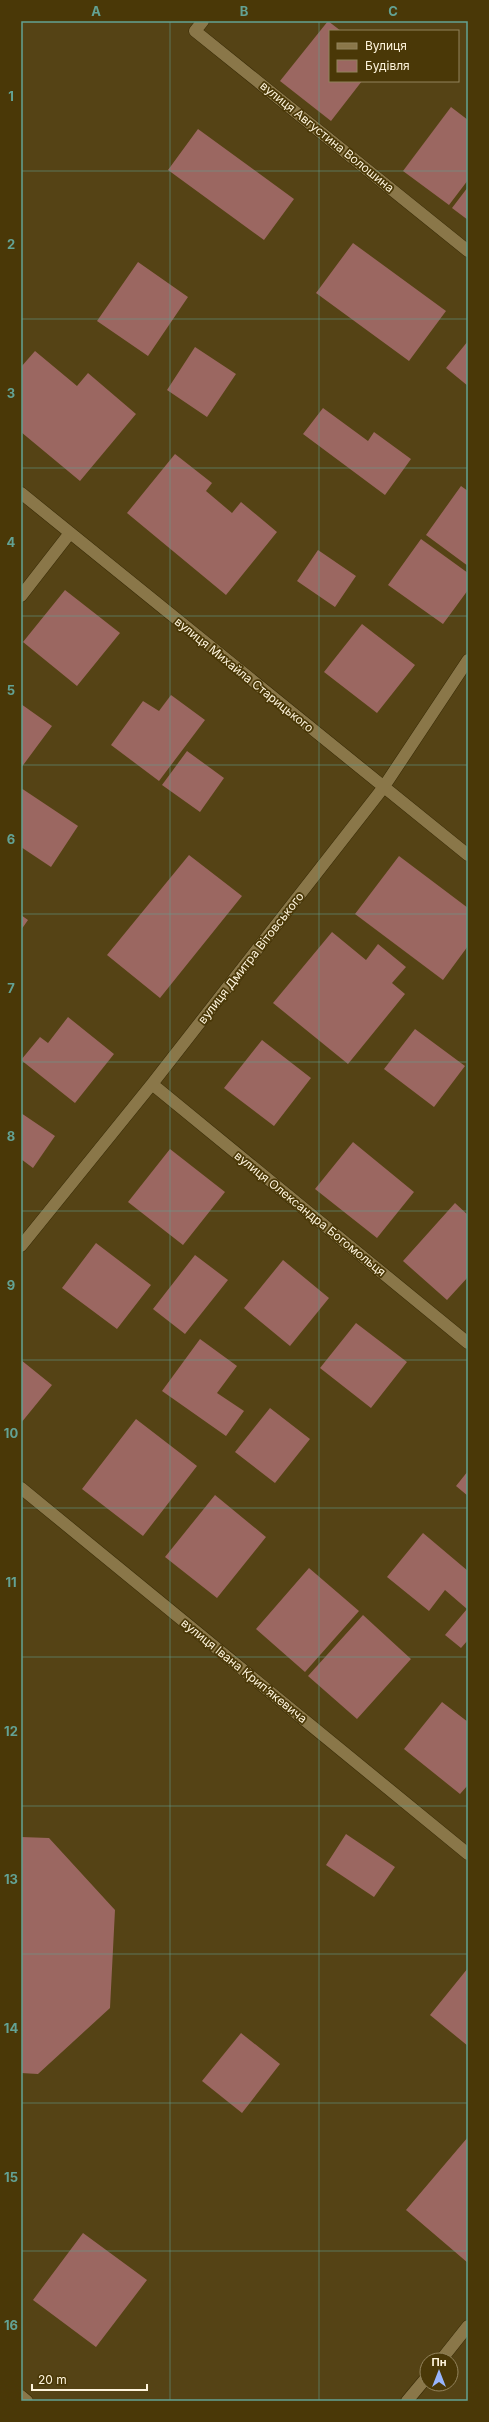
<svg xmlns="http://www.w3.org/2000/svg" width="489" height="2422" viewBox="0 0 489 2422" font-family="Inter,sans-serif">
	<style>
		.building { fill: #9b6761 }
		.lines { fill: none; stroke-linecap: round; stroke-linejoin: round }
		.street-casing { stroke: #372a06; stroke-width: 13 }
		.street { stroke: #8a7749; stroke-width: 12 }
		.grid { fill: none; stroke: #63a294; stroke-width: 1; stroke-opacity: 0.55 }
		.labels { text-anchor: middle; stroke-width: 3.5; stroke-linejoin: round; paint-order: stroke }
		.street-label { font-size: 12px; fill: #fef4dc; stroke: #4a3807 }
		.neatline { fill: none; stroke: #63a294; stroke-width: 1.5 }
		.grid-label { font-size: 13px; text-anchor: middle; font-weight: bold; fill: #63a294 }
	</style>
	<rect width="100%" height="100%" fill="#554315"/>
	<path class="building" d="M328,21L341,31H330V81H362L331,121L280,81Z
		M451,107L468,120V180L449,205L403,171Z
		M198,129L294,199L264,240L168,170Z
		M468,187V220L452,208Z
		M353,243L446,311L409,361L316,293Z
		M138,262L188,297L148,356L97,321Z
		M468,341V386L446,368Z
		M195,347L236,374L207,417L167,390Z
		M35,351L77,386L88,373L136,414L80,481L21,432V367Z
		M323,408L368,441L374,432L411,459L385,495L303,434Z
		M175,454L212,483L206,491L232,513L241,502L277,532L226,595L127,513Z
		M461,486L468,491V566L426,535Z
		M421,539L468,573V590L443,624L388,585Z
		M318,550L356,576L335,607L297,581Z
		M65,590L120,633L77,686L23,642Z
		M362,624L415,665L377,713L324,672Z
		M171,695L205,720L159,781L111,745L143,701L159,711Z
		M21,704L52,726L21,768Z
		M187,751L224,778L200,812L162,785Z
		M21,788L78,826L51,867L21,847Z
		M189,855L242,896L160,998L107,955Z
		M399,856L468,908V946L443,980L355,914Z
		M21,915L28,920L21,930Z
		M332,932L366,960L378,944L406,967L392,983L405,994L348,1064L273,1003Z
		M68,1017L114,1054L75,1103L21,1060L40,1037L48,1043Z
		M415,1029L465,1066L434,1107L384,1069Z
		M262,1040L311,1078L274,1126L224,1088Z
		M21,1113L55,1136L33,1168L21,1159Z
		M353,1142L414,1192L377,1238L315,1189Z
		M170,1149L225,1192L183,1245L128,1202Z
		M455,1203L468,1215V1277L447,1300L403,1261Z
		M96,1243L151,1285L117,1329L62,1288Z
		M195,1255L228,1280L185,1334L153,1309Z
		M283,1260L329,1298L290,1346L244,1308Z
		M356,1323L407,1362L371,1408L320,1368Z
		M200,1339L237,1366L217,1393L244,1411L226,1436L162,1391Z
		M21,1360L52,1385L21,1423Z
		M270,1408L310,1439L275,1483L235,1452Z
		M136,1419L197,1466L143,1536L82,1489Z
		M468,1471V1496L456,1486Z
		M215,1495L266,1537L217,1598L165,1557Z
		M423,1533L468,1571V1640L461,1648L445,1635L467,1609L445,1590L429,1611L387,1577Z
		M309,1568L359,1611L305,1672L256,1629Z
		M363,1615L411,1659L357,1719L308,1676Z
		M442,1702L468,1722V1785L460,1794L404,1749Z
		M346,1834L395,1867L374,1897L326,1865Z
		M21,1837L49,1838L115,1910L110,2008L38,2074L21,2073Z
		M468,1968V2046L430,2015Z
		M241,2033L280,2064L242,2113L202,2081Z
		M468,2137V2263L406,2210Z
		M83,2233L147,2280L96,2347L33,2300Z"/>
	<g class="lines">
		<g class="street-casing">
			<path id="street" d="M203,21L195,31L468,251
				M21,493L468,855
				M21,596L70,533
				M152,1084L468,1343
				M21,1246L152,1084L383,788L468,660
				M21,1488L468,1854
				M441,2360L468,2326
				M21,2396L27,2401
				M407,2401L427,2377"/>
		</g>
		<use href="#street" class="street"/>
	</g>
	<path class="grid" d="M170,21V2401M319,21V2401M21,171H468M21,319H468M21,468H468M21,616H468M21,765H468M21,914H468M21,1062H468M21,1211H468M21,1360H468M21,1508H468M21,1657H468M21,1806H468M21,1954H468M21,2103H468M21,2251H468"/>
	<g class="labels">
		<g class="street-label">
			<text transform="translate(327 137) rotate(39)" y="4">вулиця Августина Волошина</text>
			<text transform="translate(244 675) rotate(39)" y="4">вулиця Михайла Старицького</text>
			<text transform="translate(251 958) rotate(-52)" y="4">вулиця Дмитра Вітовського</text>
			<text transform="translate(310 1214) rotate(39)" y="4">вулиця Олександра Богомольця</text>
			<text transform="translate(244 1671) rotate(39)" y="4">вулиця Івана Крипʼякевича</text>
		</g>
	</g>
	<rect width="489" height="2422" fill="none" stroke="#4a3807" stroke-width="44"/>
	<rect x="329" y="30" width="130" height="52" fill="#4a3807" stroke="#92835c"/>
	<rect x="337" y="43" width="20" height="6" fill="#8a7749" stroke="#92835c"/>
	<text x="365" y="50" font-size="12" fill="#fef4dc">Вулиця</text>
	<rect x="337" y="60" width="20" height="12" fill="#9b6761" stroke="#92835c"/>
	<text x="365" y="70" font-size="12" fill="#fef4dc">Будівля</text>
	<g transform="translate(439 2372)"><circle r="19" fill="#4a3807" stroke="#92835c"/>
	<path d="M0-3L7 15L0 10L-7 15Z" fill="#98b5fd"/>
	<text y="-6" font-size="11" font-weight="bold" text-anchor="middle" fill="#fef4dc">Пн</text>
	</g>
	<path d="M32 2384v6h115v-6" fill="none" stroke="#fef4dc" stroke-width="2"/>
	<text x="38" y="2384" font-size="12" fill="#fef4dc" stroke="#4a3807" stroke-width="3" paint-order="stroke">20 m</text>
	<rect x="22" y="22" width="445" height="2378" class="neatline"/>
	<g class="grid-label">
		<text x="96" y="16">A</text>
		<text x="244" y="16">B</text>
		<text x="393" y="16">C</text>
		<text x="11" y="101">1</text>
		<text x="11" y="249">2</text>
		<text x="11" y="398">3</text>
		<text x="11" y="547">4</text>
		<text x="11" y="695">5</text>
		<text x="11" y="844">6</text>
		<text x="11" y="993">7</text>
		<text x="11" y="1141">8</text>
		<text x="11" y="1290">9</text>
		<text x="11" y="1438">10</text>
		<text x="11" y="1587">11</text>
		<text x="11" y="1736">12</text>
		<text x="11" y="1884">13</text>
		<text x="11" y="2033">14</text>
		<text x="11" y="2182">15</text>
		<text x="11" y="2330">16</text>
	</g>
</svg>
